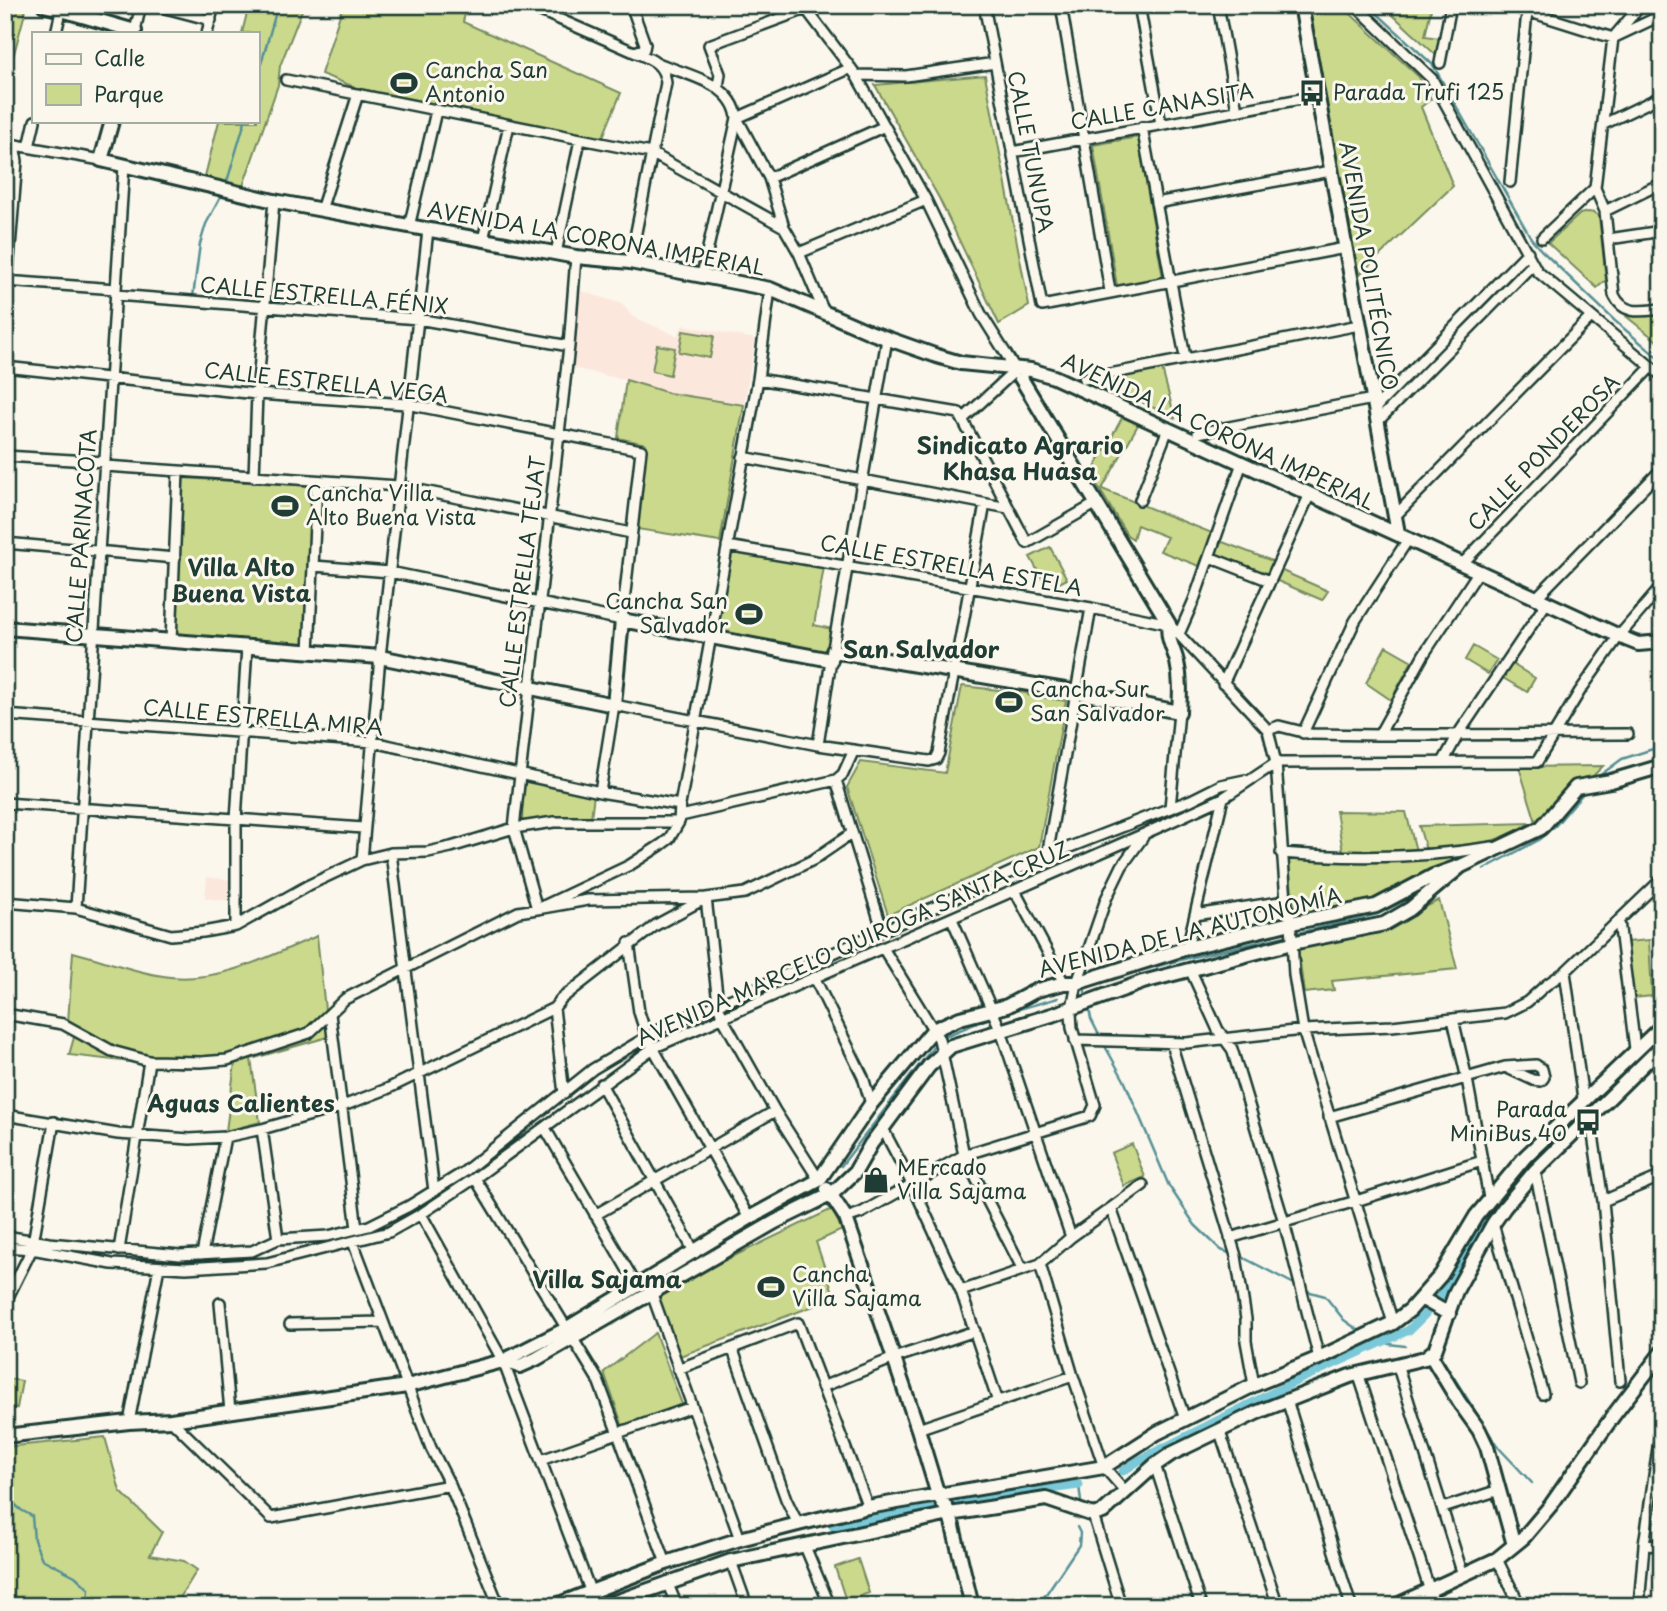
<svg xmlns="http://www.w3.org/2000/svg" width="1667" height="1611" viewBox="0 0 1667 1611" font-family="'Playpen Sans',sans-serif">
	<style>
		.built { fill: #fce7dd }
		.green { fill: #cbd98d; stroke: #758b60; stroke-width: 2 }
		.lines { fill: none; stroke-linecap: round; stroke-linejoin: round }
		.stream { stroke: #569096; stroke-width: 2.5 }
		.canal { stroke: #7ac8d8; stroke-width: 9 }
		.street-casing { stroke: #1f3d34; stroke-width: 14 }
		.secondary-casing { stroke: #1f3d34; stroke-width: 18 }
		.street { stroke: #fbf7ec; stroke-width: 9 }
		.secondary { stroke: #fbf7ec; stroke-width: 12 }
		.labels { text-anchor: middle; stroke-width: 6; stroke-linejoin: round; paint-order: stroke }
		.poi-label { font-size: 21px; fill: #1f3d34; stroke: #fbf7ec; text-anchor: start }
		.street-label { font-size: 21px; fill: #1f3d34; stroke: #fbf7ec }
		.neighbourhood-label { font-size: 23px; font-weight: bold; fill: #1f3d34; stroke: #fbf7ec }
	</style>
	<rect width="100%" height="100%" fill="#fbf7ec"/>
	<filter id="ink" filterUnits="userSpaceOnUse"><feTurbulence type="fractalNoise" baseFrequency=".0143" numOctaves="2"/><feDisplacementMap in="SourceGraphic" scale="14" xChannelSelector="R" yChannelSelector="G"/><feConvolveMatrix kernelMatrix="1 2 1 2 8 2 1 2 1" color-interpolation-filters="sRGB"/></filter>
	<g filter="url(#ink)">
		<path class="built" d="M579,290L622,304L632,316L677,336L683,325L755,339L744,405L669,393L625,380L569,367Z
			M207,877L231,880L228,901L205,898Z"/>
		<path class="green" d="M5,5L26,9L5,87Z
			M249,5H304L280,66L278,85L243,186L204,180L219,121H257V33H242Z
			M343,5H449L465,13L463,22L621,93L602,139L357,88L321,74Z
			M1309,5H1341L1419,77L1431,99L1421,107L1453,186L1358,276Z
			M1382,5H1432L1425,36L1440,38L1438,57Z
			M985,75L1029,306L999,324L939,198L875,85Z
			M1138,137L1163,278L1117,286L1093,145Z
			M1588,212L1595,213L1599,217L1606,280L1597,288L1548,243L1580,214Z
			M1662,314V345L1627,317Z
			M683,331L714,336L710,358L679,352Z
			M657,345L675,348L670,375L652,371Z
			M1162,369L1175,418L1097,381Z
			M626,380L669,393L744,405L720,542L637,529L646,444L618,438Z
			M1123,416L1139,423L1102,489L1212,533L1199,566L1160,551L1167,537L1137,525L1133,539L1127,535L1091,475Z
			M182,478L312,486L305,646L176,636Z
			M1220,541L1275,562L1268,577L1215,554Z
			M1050,547L1067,579L1048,589L1030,557Z
			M732,551L824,567L814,625L832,629L828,654L717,634Z
			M1280,570L1328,591L1322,600L1275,580Z
			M1386,646L1412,661L1391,700L1366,683Z
			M1473,646L1497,660L1488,674L1465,660Z
			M1512,664L1535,678L1527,692L1503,678Z
			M962,686L1027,693L1028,695L1066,701L1039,847L888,915L847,787L861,762L945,773Z
			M1603,766L1589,780L1570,786L1536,822L1519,767Z
			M523,779L594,794L591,818H558L522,822Z
			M1336,811L1406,812L1416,851L1343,852Z
			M1530,823C1496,845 1466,847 1426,850L1419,826Z
			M1473,854L1446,864L1371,900L1295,917L1288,858L1345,862Z
			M1439,900L1457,969L1332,981L1334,990L1304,993L1298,948L1382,930Z
			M317,936L328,1037L251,1059L260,1122L226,1131L235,1063L183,1068L69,1055L77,1027L68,1022L73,952C101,959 129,970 157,975C213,987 267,957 317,936Z
			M1649,940L1652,996L1634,998L1627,942Z
			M1132,1144L1145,1177L1124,1186L1111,1153Z
			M832,1209L842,1230L816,1242L835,1298L680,1356L655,1294Z
			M655,1333L683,1407L623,1427L604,1372Z
			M5,1378L22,1381L17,1408L5,1406Z
			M105,1437L120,1491L162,1532L150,1555L184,1561L197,1570L175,1606H5V1447Z
			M858,1559L869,1593L846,1601L835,1567Z"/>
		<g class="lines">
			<path class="stream" d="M1368,5L1433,65L1531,238L1541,250L1615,321L1662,361
				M257,78L278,5
				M226,185L245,121
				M193,297L200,244L206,224L222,194
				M1595,779L1622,759L1662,746
				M1484,869L1537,841L1556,825L1585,791
				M1298,933L1378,914L1424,891
				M1110,979L1184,959L1285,936
				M1084,987L1086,995
				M1089,1008L1091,1019L1099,1035
				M1002,1014L1058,998
				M945,1036L987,1019
				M1106,1048L1124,1080L1169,1186L1195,1225L1221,1250L1229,1253
				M841,1166L934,1046
				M1244,1258L1298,1286
				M1303,1290L1325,1296L1344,1320L1361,1332
				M1389,1344L1405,1346
				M1442,1359L1498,1447L1532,1483
				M1079,1485L1081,1502
				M5,1495L21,1510L32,1516L34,1540L42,1559L75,1576L89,1589L88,1606
				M94,1606L98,1600L109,1606
				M1038,1606L1079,1545L1080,1533L1077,1527"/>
			<path class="canal" d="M1440,1297C1468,1245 1495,1204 1535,1159C1562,1128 1595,1102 1622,1071
				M1123,1471L1138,1461L1298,1380L1409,1330L1426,1313
				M944,1503L1079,1485
				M833,1526L933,1505"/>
			<g class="street-casing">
				<path id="street" d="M154,5L211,20
					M527,5L634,52L644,49L645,44L631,5
					M803,5L856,75L926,200L981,314L1016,370L963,419
					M984,5L1042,306L1345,248
					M1061,5L1110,291
					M1139,5L1161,124
					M1218,5L1237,110
					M1355,5L1432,79L1537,271L1662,376
					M1508,5L1613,38L1662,15
					M135,31L141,5
					M56,33L62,7
					M207,33L214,5
					M1440,63L1451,5
					M660,64C687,75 733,83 737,118L769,178L784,227
					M856,75L906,76L995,63
					M286,80L651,153L784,227L799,253L824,312
					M718,87L720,74L709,45L806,9
					M1604,124L1662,96
					M1142,127L1185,357
					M5,142L14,145L17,161L5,309
					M10,144L101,160
					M29,147L35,121
					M1012,152L1317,96
					M769,178L885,126
					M1510,182L1527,12
					M1595,188L1605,211L1614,295C1624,316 1642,311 1662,309
					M1156,203L1331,171
					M321,210L358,94
					M1605,211L1662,183
					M409,227L436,111
					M1542,238L1595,188L1613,38L1641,5
					M1609,239L1662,231
					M483,240L509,125
					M556,253L580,140
					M799,253L926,200
					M576,257L569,346L514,828L537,909L588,900L706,898L718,1003L722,1017L775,1111L819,1180
					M630,262L666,83C664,63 651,59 634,52
					M702,275L737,118L851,68
					M5,281L116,289
					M116,295L418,319L569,346
					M5,367L257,394L407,404L641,450L622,620L390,572L314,566
					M758,379L959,413L1027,543L1097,503
					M1084,379L1359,325
					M1375,408L1528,252
					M1377,422L1533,264
					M1198,433L1373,399
					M5,456L105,462
					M743,457L1008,508
					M105,466L399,486L631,533
					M254,477L257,394L274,201
					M1140,500L1168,429
					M1394,517L1591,317
					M5,543L175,558
					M727,546L1091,608L1169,624L1268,730L1276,763L1286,901L1291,923L1294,975L1303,1030L1393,1323
					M1209,557L1270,581
					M1463,563L1651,367
					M1537,597L1662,469
					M1179,634L1194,600L1242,463
					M171,641L178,472
					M309,652L317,482
					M1223,684L1310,494
					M5,715L373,742L600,792L680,805
					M1268,730L1279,726L1311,734L1379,735L1628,734
					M1303,733L1355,621L1409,538
					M1379,735L1424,654L1479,571
					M818,745L831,660L887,339
					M1443,762L1459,733L1547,602
					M836,780L882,929
					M600,792L614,705L818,745L929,761L936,759L939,753L985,504
					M5,803L363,828
					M1170,808L1179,712
					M681,816L836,780L843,774L854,750
					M391,853L434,1191
					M1281,853C1351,859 1423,858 1492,847
					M1047,856L1091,608
					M362,860L380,657L428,230
					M1015,891L1064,983
					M5,902L76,908L171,935L203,932L236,926L309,885L362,860L391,853L428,852L451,847L514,828L554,822H679
					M76,908L124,166
					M1195,915L1286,901
					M952,919L1001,1031L1071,1237
					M1619,921L1635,1049
					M236,926V820L247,647
					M629,943L639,1012L647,1037L749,1218
					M883,948L939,1039L964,1155L1023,1270
					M1187,948L1223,798
					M1190,969L1218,1030L1232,1049L1284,1222L1319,1358
					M1565,972L1583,1099
					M815,979L863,1077L871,1104
					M554,1008L564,1094
					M5,1014L63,1024L112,1051L149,1061L201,1062L227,1060L309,1033L345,999L518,912L537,909L630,865L661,845L669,839L679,822L680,805L758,379L770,289
					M330,1014L357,1229
					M1453,1019L1467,1079L1489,1198
					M1075,1040L1186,1043L1303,1030L1392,1026L1505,1013L1527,1002L1546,985L1565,972L1662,879
					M1171,1043L1236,1256L1246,1319V1341L1254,1385
					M601,1084L695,1253
					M5,1115L118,1134L190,1139L225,1137L262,1129L343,1106L387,1089L554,1008L561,999L656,925L706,898L745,893L813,860L851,834
					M1590,1115L1603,1201L1620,1381
					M1329,1117L1505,1067L1536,1065L1542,1069L1544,1077L1541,1081L1533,1080L1505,1067
					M545,1128L637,1286
					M262,1129L278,1239
					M883,1129L912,1184L961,1291L998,1402
					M1535,1171L1579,1383
					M475,1178L598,1380L666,1563
					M1603,1201L1662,1176
					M1111,1208L1185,1419
					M421,1214L503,1361L596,1606
					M595,1215L775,1111
					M846,1218L861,1213L964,1155L1090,1116L1095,1105L1072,1028L1071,1013L1077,983L1106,899L1122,866L1143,837
					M1493,1224L1543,1394
					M5,1236L49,1243L180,1255L252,1251L278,1239L328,1236L369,1226L409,1206L464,1172L593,1069L667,1025L739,996L1047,856L1191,800L1221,785L1245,780
					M1230,1238L1356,1201L1482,1161
					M353,1242L431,1448L450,1485L499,1606
					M5,1247L32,1249L112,1264L186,1268L267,1263L389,1232L421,1214L475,1178L653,1048L1146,833L1223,798L1276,763L1537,762L1580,691L1619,636L1662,586
					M119,1250L149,1061
					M202,1254L225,1137
					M961,1291L1040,1264
					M652,1294L740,1539
					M5,1303L32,1249L54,1122
					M220,1303L230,1411
					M290,1324L382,1322
					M733,1350L786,1499L798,1524
					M1398,1367L1463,1575
					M678,1369L798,1323L868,1507
					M1359,1376L1435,1606
					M822,1387L894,1358L975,1331
					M1287,1400L1351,1606
					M171,1420L271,1518L450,1485
					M129,1422L159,1267
					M918,1429L1073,1376
					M1220,1432L1278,1606
					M541,1460L692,1407
					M1155,1465L1201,1606
					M1126,1492L1104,1467L1073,1376L1040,1264L1071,1237L1143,1185
					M1443,1508L1499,1490
					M1093,1515L1121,1606
					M804,1544L830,1606
					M1644,1545L1662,1546
					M1497,1559L1520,1606
					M731,1561L747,1606
					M667,1582L677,1606
					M1639,1606L1644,1545L1662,1420"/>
			</g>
			<g class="secondary-casing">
				<path id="secondary" d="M44,5L135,31L134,33
					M1301,5L1398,533
					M112,121L101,160L274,201L576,257L630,262L770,289L872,333L937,356L961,363L1031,370L1054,377L1628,640L1638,644L1662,642
					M5,628L380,657L614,705L622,620L831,660
					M833,651L1077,692L1179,712C1180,695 1181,679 1177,662C1174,649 1166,638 1169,624L1016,370
					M827,1189L846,1218L918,1429L938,1495L950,1514L972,1606
					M1421,1298L1449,1314
					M1430,1354L1459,1402L1479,1430L1487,1447L1514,1545
					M503,1361L520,1366L536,1359L775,1222L832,1194L855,1172L871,1144L929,1066L951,1046L1055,1014L1143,982L1292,943L1384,924L1410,909L1461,866L1541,828L1576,787L1611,781L1662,766
					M5,1436L129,1422L171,1420L407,1386L503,1361L566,1329L749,1218L819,1180L871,1104L933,1030L960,1018L1007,1006L1037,990L1064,983H1077L1187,948L1291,923L1376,906L1433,876L1461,866
					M554,1606L666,1563L740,1539L798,1524L868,1507L1104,1467L1157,1433L1254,1385L1319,1358L1393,1323L1410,1310L1441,1275L1476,1216L1525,1157L1662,1026
					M604,1606L731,1561L950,1514L1046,1499L1093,1515L1103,1512L1155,1465L1171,1454L1258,1412L1350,1376L1425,1358L1435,1350L1456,1291L1493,1224L1504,1208L1535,1171L1662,1046
					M1395,1606L1497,1559L1524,1537L1551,1505L1613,1416L1662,1352"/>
			</g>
			<use href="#street" class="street"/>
			<use href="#secondary" class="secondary"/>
		</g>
	</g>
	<defs>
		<g id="stadium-bare" transform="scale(2.1)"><path d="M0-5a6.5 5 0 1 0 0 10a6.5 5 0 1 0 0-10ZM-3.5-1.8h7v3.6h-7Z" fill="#1f3d34" stroke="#fbf7ec" stroke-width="2.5" paint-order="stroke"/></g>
		<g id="bus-bare" transform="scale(2.1)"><path d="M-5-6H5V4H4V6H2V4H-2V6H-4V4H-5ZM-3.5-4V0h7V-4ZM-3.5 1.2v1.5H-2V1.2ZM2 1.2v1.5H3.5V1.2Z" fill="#1f3d34" stroke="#fbf7ec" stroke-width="2.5" paint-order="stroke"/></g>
		<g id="shop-bare" transform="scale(2.1)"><path d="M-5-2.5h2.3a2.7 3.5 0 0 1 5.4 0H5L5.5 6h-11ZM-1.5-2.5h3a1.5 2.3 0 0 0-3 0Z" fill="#1f3d34" stroke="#fbf7ec" stroke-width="2.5" paint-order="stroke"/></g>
	</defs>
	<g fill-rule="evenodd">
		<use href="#stadium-bare" x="404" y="83"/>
		<use href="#bus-bare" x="1312" y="93"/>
		<use href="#stadium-bare" x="285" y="506"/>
		<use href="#stadium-bare" x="749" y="614"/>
		<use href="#stadium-bare" x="1009" y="702"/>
		<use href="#bus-bare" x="1588" y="1122"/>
		<use href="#shop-bare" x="876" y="1180"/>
		<use href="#stadium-bare" x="771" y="1287"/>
	</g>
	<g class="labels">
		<g class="poi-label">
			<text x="425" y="78">Cancha San<tspan x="425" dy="24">Antonio</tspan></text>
			<text x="1333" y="100">Parada Trufi 125</text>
			<text x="306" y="501">Cancha Villa<tspan x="306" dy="24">Alto Buena Vista</tspan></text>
			<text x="728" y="609" text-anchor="end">Cancha San<tspan x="728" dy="24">Salvador</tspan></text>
			<text x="1030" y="697">Cancha Sur<tspan x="1030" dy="24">San Salvador</tspan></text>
			<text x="1567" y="1117" text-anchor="end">Parada<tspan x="1567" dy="24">MiniBus 40</tspan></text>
			<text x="897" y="1175">MErcado<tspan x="897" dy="24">Villa Sajama</tspan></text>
			<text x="792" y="1282">Cancha<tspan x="792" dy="24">Villa Sajama</tspan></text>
		</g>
		<g class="street-label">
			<text transform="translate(1162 107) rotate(-10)" y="7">CALLE CANASITA</text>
			<text transform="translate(1030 152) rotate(79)" y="7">CALLE TUNUPA</text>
			<text transform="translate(596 239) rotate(10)" y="7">AVENIDA LA CORONA IMPERIAL</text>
			<text transform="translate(1368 266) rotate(80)" y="7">AVENIDA POLITÉCNICO</text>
			<text transform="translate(324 296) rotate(5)" y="7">CALLE ESTRELLA FÉNIX</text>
			<text transform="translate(326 383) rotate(6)" y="7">CALLE ESTRELLA VEGA</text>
			<text transform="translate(1218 432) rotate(25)" y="7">AVENIDA LA CORONA IMPERIAL</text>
			<text transform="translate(1544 453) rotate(-46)" y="7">CALLE PONDEROSA</text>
			<text transform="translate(82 536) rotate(-86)" y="7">CALLE PARINACOTA</text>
			<text transform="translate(951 566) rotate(10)" y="7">CALLE ESTRELLA ESTELA</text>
			<text transform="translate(523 582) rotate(-83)" y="7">CALLE ESTRELLA TEJAT</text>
			<text transform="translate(263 718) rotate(5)" y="7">CALLE ESTRELLA MIRA</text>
			<text transform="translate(1190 933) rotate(-14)" y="7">AVENIDA DE LA AUTONOMÍA</text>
			<text transform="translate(853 944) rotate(-24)" y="7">AVENIDA MARCELO QUIROGA SANTA CRUZ</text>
		</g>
		<g class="neighbourhood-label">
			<text x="1020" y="454">Sindicato Agrario<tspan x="1020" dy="26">Khasa Huasa</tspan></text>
			<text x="241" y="576">Villa Alto<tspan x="241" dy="26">Buena Vista</tspan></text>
			<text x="921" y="658">San Salvador</text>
			<text x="241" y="1112">Aguas Calientes</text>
			<text x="607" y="1288">Villa Sajama</text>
		</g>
	</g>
	<rect width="1667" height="1611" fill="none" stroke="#fbf7ec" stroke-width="28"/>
	<rect x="14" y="14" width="1639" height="1583" fill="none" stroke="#1f3d34" stroke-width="2.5" filter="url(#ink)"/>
	<rect x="32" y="32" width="228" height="91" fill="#fbf7ec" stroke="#a3ada2" stroke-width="2"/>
	<rect x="46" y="54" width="35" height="10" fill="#fbf7ec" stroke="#a3ada2" stroke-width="2"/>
	<text x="94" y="66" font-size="21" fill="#1f3d34">Calle</text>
	<rect x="46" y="84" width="35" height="21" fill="#cbd98d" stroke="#a3ada2" stroke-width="2"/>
	<text x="94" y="102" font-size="21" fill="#1f3d34">Parque</text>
</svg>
